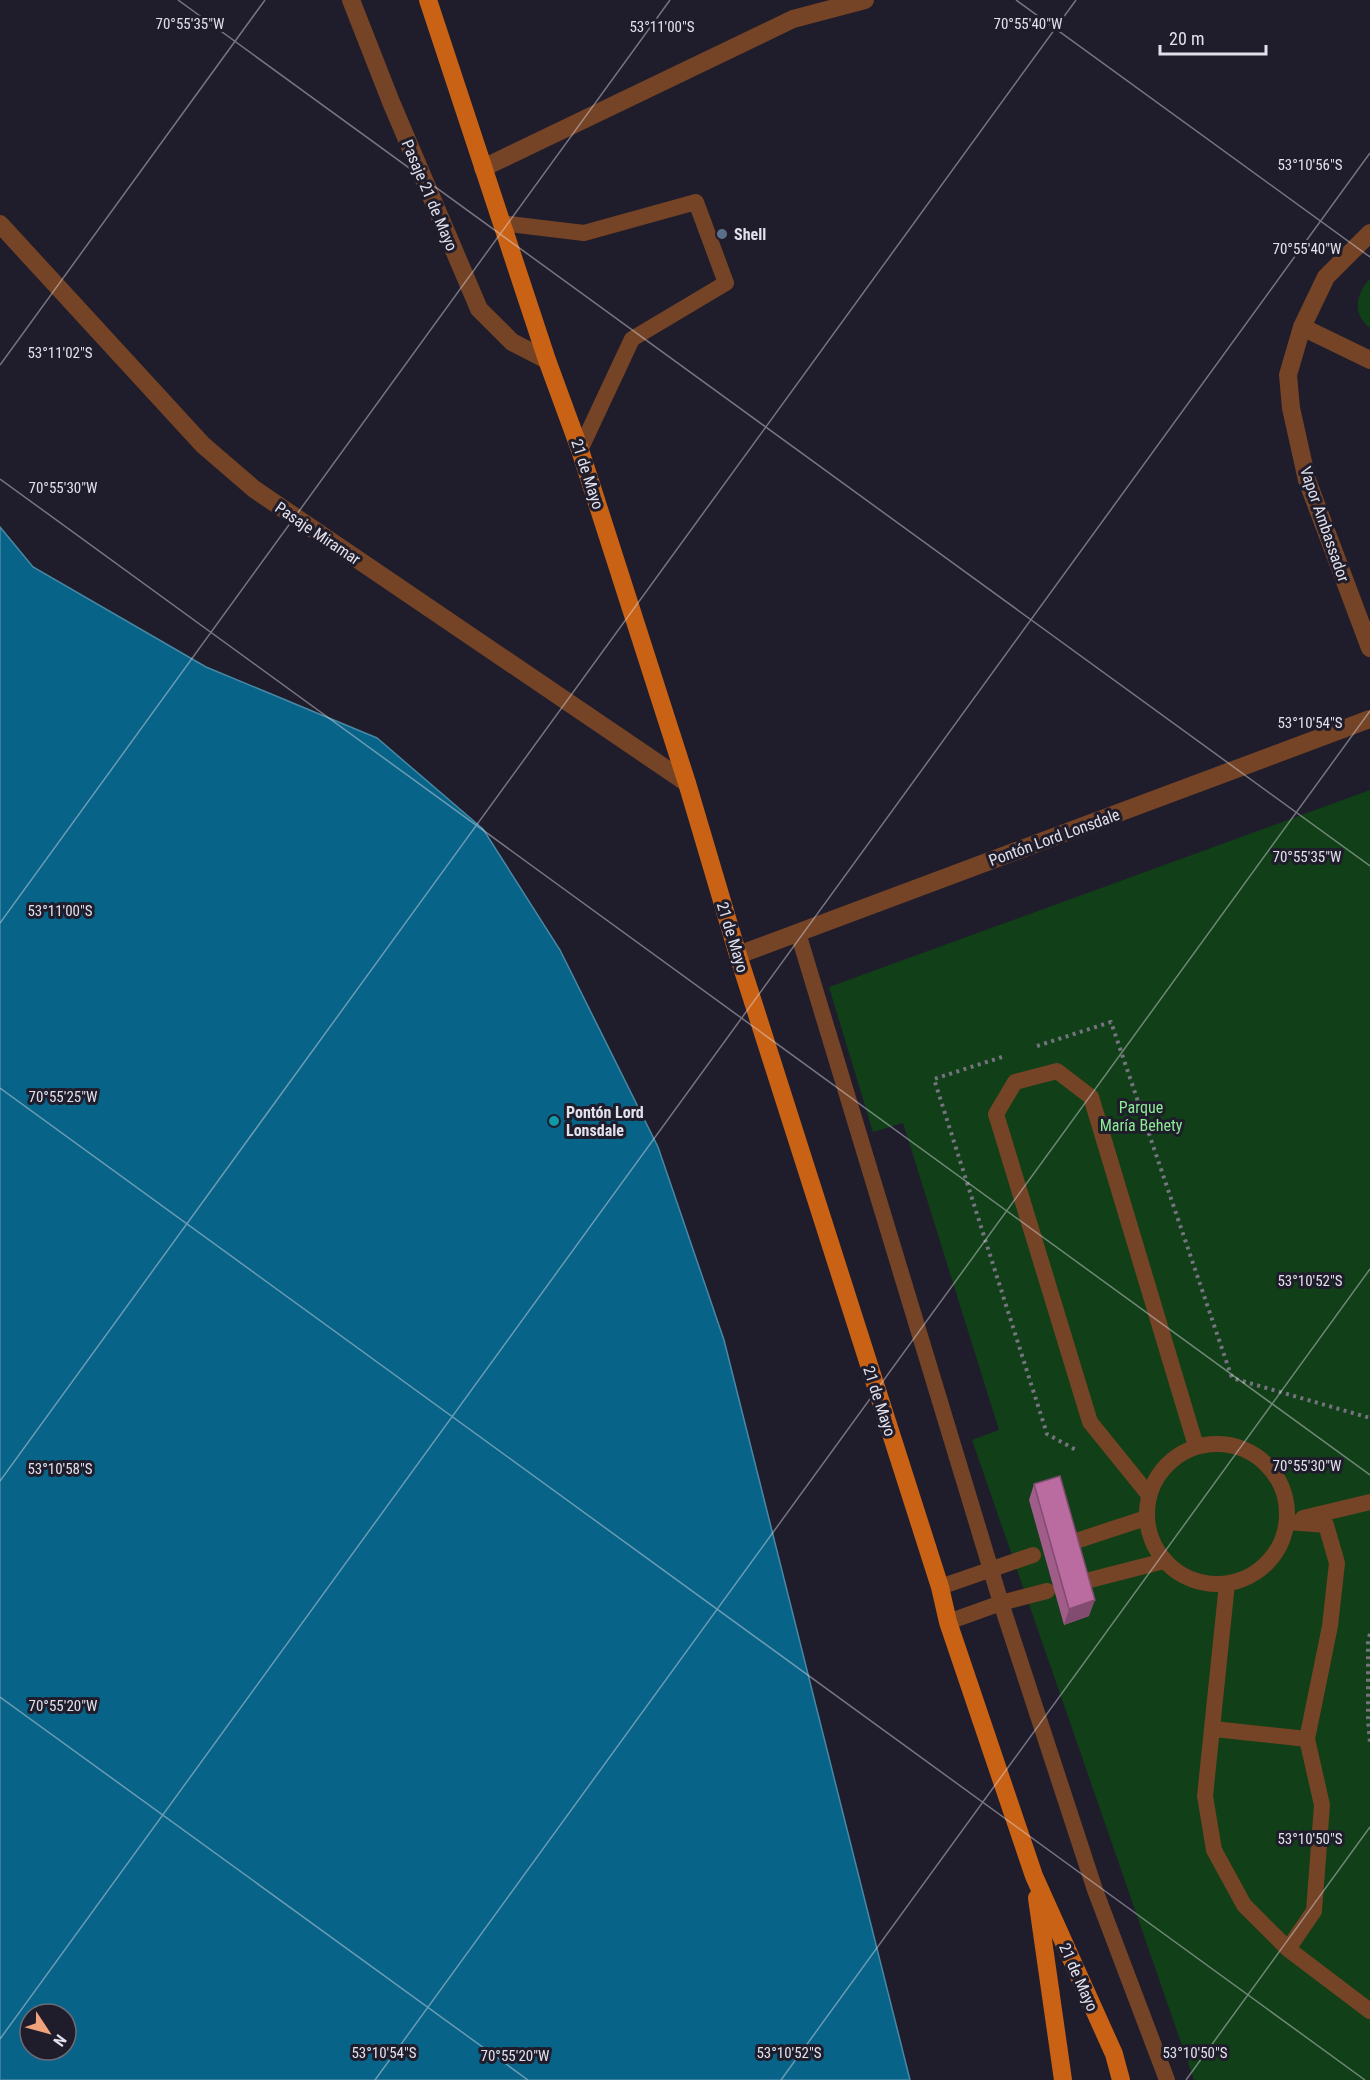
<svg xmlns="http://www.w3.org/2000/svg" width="1370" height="2080" viewBox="0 0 1370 2080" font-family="'Roboto Condensed',sans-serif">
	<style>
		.green { fill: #113f17 }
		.water { fill: #076388; stroke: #4988a5; stroke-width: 1.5; fill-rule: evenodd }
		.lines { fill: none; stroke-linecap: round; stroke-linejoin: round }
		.path { stroke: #75737f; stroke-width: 4; stroke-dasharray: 3 4.5; stroke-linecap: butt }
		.service { stroke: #754325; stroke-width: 16 }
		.minor { stroke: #754325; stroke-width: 18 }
		.primary { stroke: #c96215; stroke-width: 18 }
		.wall { fill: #a05d8a }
		.shaded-wall { fill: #824c71 }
		.building { fill: #ba6ca1; stroke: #824c71; stroke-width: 1.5 }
		.ticks { fill: none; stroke: #e2e0ea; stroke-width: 1.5; stroke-opacity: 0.45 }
		.service-dot { fill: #5c6f8a; stroke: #1f1d2b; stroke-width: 2 }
		.culture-dot { fill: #0f9aa8; stroke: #1f1d2b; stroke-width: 2 }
		.labels { text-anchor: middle; stroke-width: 6; stroke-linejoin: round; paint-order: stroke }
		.street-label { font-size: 16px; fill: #e2e0ea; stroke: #1f1d2b }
		.poi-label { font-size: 16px; font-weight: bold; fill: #e2e0ea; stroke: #1f1d2b; text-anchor: start }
		.park-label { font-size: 16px; fill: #8dec95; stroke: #1f1d2b }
		.ticks-label { font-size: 15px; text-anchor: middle; fill: #e2e0ea; stroke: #1f1d2b; stroke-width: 6; stroke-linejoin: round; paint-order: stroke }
	</style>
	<rect width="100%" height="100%" fill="#1f1d2b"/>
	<path class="green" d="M1370,279V328C1367,325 1361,320 1360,316C1354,304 1361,287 1370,279Z
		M1370,790V2080H1194L972,1440L999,1430L903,1123L873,1132L829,987Z"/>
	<path class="water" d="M0,527L33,567L206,667L377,738L483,829L560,950L658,1147L724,1340L910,2080H0ZM30,2014H66V2050H30Z"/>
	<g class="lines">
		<path class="path" d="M1037,1046L1111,1022L1232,1378L1370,1418
			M1002,1057L934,1079L1047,1434L1078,1451
			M1370,1634L1368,1640V1719L1370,1744"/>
		<path class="service" d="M501,223L584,233L696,202L726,283L632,339L580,450
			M798,933L1001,1603L1095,1890L1167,2080
			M1147 1514a70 70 0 1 1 140 0a70 70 0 1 1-140 0Z
			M1149,1495L1090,1422L996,1114L1015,1082L1057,1071L1091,1097L1196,1446
			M1303,1518L1370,1502
			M1288,1522L1326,1525L1337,1563L1330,1626L1307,1739L1322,1805L1314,1911L1288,1949
			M1076,1541L1146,1518
			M1086,1581L1164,1561
			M1227,1584L1205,1796L1214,1850L1244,1905L1288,1949L1370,2011
			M940,1587L1033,1555
			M948,1622L1001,1603L1047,1591
			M1214,1729L1307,1739"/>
		<path class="minor" d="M351,0L391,102L479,309L512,342L547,360
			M483,168L793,19L865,0
			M0,224L203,445L254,489L687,783
			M1370,233L1326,277L1302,327L1288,375L1291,408L1307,480L1370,648
			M1302,327L1370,360
			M738,955L1370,719"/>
		<path class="primary" d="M428,0L547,360L580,450L687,783L738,955L940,1587L948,1622L1034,1876L1114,2054L1121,2080
			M1037,1898L1063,2080"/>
	</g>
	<path class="wall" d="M1034,1484L1089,1616L1064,1625L1029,1500Z"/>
	<path class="shaded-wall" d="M1095,1600L1089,1616L1064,1625L1069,1609Z"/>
	<path class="building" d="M1060,1476L1095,1600L1069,1609L1034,1484Z"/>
	<path class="ticks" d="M178,0L1370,866M1016,0L1370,257M0,365L265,0M0,479L1370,1475M0,923L670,0M0,1088L1365,2080M0,1481L1076,0M0,1697L528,2080M0,2039L1370,153M375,2080L1370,711M781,2080L1370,1269M1186,2080L1370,1827"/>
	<circle class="service-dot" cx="722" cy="234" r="6"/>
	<circle class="culture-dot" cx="554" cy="1121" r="6"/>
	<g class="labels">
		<g class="street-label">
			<text transform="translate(430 195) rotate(67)" y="6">Pasaje 21 de Mayo</text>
			<text transform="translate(588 474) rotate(72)" y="6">21 de Mayo</text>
			<text transform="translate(1325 524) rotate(71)" y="6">Vapor Ambassador</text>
			<text transform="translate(318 533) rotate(34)" y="6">Pasaje Miramar</text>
			<text transform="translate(1054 837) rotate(-20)" y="6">Pontón Lord Lonsdale</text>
			<text transform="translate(733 937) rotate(73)" y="6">21 de Mayo</text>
			<text transform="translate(880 1401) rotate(72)" y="6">21 de Mayo</text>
			<text transform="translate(1079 1977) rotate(66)" y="6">21 de Mayo</text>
		</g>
		<g class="poi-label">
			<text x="734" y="240">Shell</text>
			<text x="566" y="1118">Pontón Lord<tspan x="566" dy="18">Lonsdale</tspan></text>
		</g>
		<g class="park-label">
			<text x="1141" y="1113">Parque<tspan x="1141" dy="18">María Behety</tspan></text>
		</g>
	</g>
	<g class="ticks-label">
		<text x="190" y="29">70°55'35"W</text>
		<text x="1028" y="29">70°55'40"W</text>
		<text x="662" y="32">53°11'00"S</text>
		<text x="1310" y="170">53°10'56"S</text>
		<text x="1307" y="254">70°55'40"W</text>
		<text x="60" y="358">53°11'02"S</text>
		<text x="63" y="493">70°55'30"W</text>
		<text x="1310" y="728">53°10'54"S</text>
		<text x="1307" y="862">70°55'35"W</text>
		<text x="60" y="916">53°11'00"S</text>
		<text x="63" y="1102">70°55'25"W</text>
		<text x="1310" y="1286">53°10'52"S</text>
		<text x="1307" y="1471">70°55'30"W</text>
		<text x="60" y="1474">53°10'58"S</text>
		<text x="63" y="1711">70°55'20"W</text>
		<text x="1310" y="1844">53°10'50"S</text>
		<text x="384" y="2058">53°10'54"S</text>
		<text x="789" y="2058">53°10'52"S</text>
		<text x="1195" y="2058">53°10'50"S</text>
		<text x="515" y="2061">70°55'20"W</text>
	</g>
	<g transform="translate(48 2032) rotate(126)"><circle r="28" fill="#1f1d2b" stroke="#6d6b77" stroke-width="1.5"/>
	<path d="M0-4.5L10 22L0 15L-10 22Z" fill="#f1a27b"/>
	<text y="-9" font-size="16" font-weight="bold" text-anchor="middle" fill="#e2e0ea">N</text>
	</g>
	<path d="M1160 45v9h106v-9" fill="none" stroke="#e2e0ea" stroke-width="3"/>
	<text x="1169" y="45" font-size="18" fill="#e2e0ea" stroke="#1f1d2b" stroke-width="4.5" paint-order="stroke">20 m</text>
</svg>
